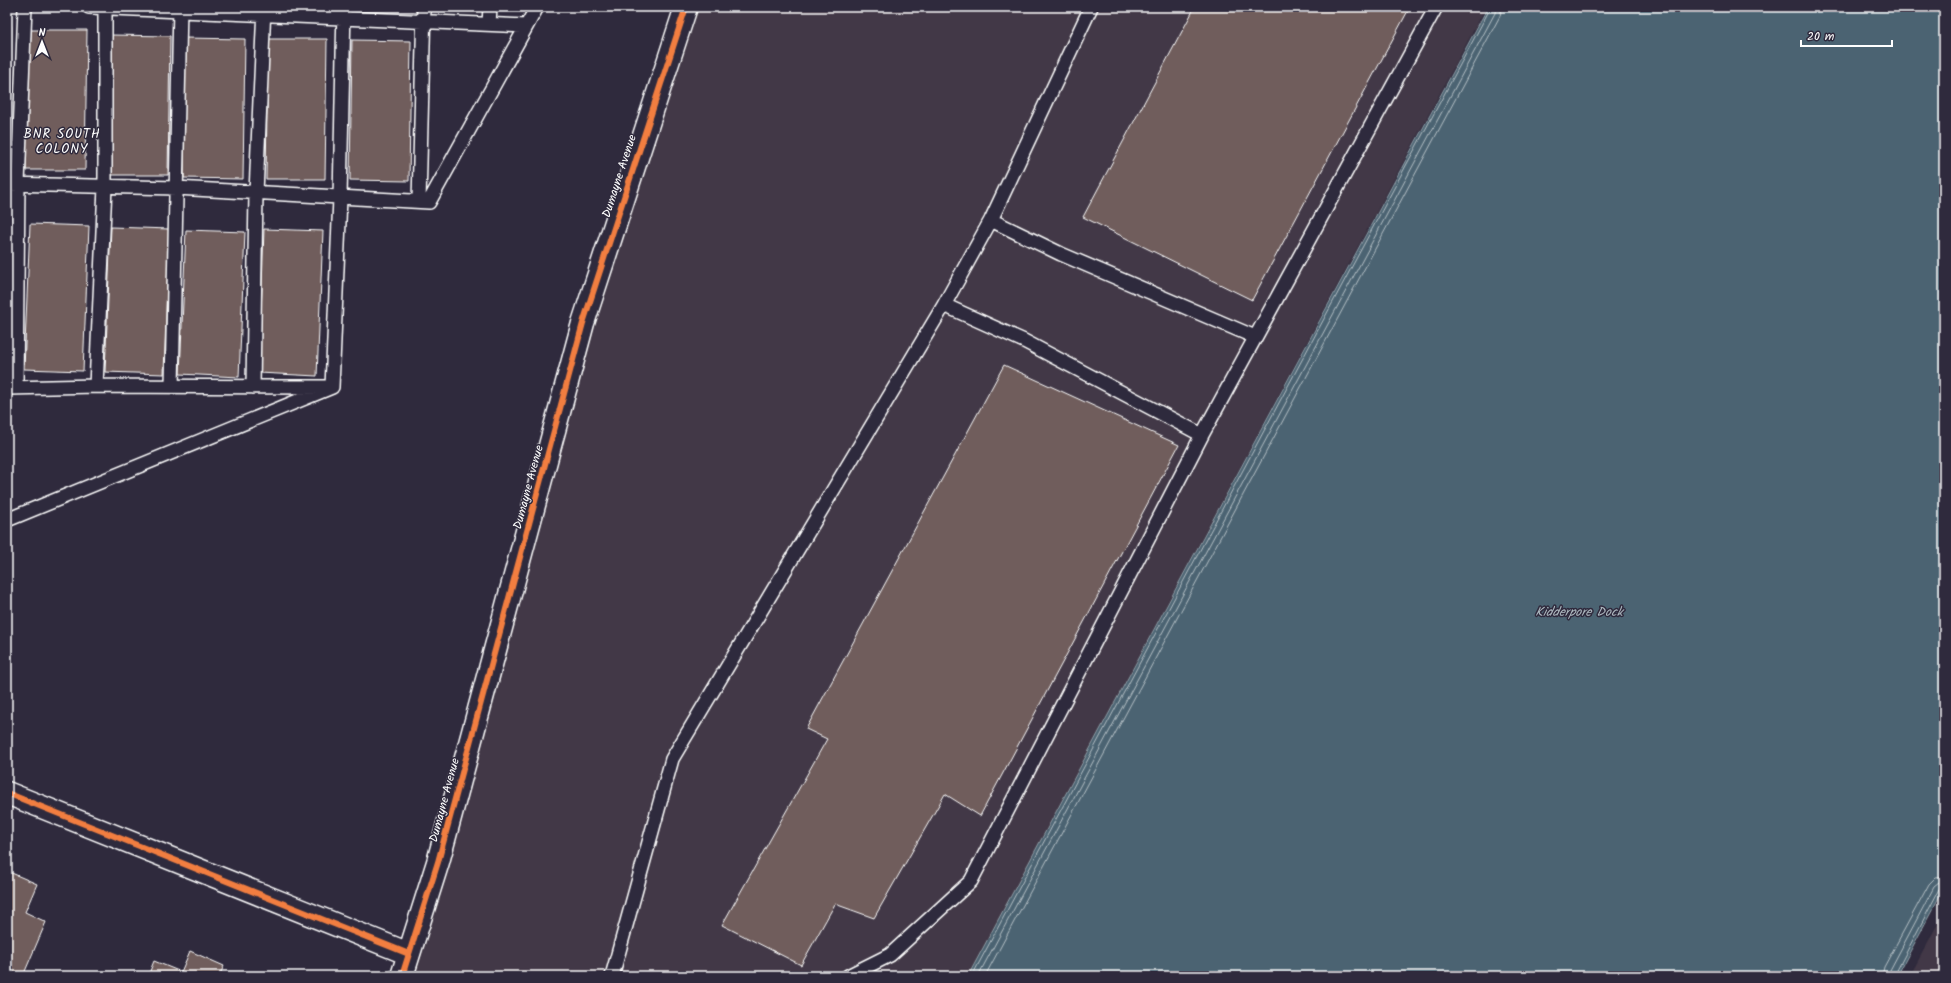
<svg xmlns="http://www.w3.org/2000/svg" width="1951" height="983" viewBox="0 0 1951 983" font-family="Kalam,sans-serif">
	<style>
		.built { fill: #423946 }
		.water { fill: #4b6472; stroke: #93a2aa }
		.lines { fill: none; stroke-linecap: round; stroke-linejoin: round }
		.shore { stroke: #b7c1c7; stroke-width: 1 }
		.building { fill: #6f5d5c; stroke: #fff }
		.service-casing { stroke: #fff; stroke-width: 16 }
		.minor-casing { stroke: #fff; stroke-width: 25 }
		.service { stroke: #2f2a3d; stroke-width: 13 }
		.minor { stroke: #2f2a3d; stroke-width: 22 }
		.cycleway-casing { stroke: #2f2a3d; stroke-width: 8 }
		.cycleway { stroke: #f27e40; stroke-width: 6 }
		.labels { text-anchor: middle; stroke-width: 3; stroke-linejoin: round; paint-order: stroke }
		.street-label { font-size: 12px; fill: #fff; stroke: #2f2a3d }
		.neighbourhood-label { font-size: 13px; letter-spacing: 1px; fill: #fff; stroke: #2f2a3d }
		.water-label { font-size: 13px; font-style: italic; fill: #aeb9c0; stroke: #2f2a3d }
	</style>
	<rect width="100%" height="100%" fill="#2f2a3d"/>
	<filter id="ink" filterUnits="userSpaceOnUse"><feTurbulence type="fractalNoise" baseFrequency=".025" numOctaves="2"/><feDisplacementMap in="SourceGraphic" scale="8" xChannelSelector="R" yChannelSelector="G"/><feConvolveMatrix kernelMatrix="1 2 1 2 8 2 1 2 1" color-interpolation-filters="sRGB"/></filter>
	<g filter="url(#ink)">
		<path class="built" d="M695,7H1486L968,976H406L601,296Z
			M1944,912V976H1910Z"/>
		<path class="water" d="M1488,7H1944V888L1897,976H968Z"/>
		<g class="lines">
			<path class="shore" d="M972,976L1491,7
				M978,976L1495,13L1496,7
				M985,976L1500,16L1502,7
				M1882,976L1884,967L1929,884L1936,877L1944,876
				M1889,976L1890,970L1934,887L1939,883L1944,882
				M1894,976L1939,890L1944,887"/>
		</g>
		<path class="building" d="M1195,7H1410L1252,300L1083,217Z
			M7,26H11L9,166H7Z
			M27,30H87L85,170H26Z
			M111,35L170,36L168,175H109Z
			M185,38L245,39L243,179L184,178Z
			M268,39H327L325,179H266Z
			M352,40L411,41L409,181L350,180Z
			M7,224H10L7,303Z
			M30,224L89,226L83,371L24,369Z
			M111,227L169,229L164,374L105,372Z
			M264,229L323,231L317,376L259,373Z
			M186,230L245,232L239,377L180,374Z
			M1004,365L1179,445L980,816L945,794L874,918L835,904L801,965L722,925L827,739L806,729Z
			M7,871L37,884L25,912L46,922L23,976H13L7,973Z
			M190,951L224,966L219,976H148L154,961L181,972Z"/>
		<g class="lines">
			<g class="service-casing">
				<path id="service" d="M89,7L526,26
					M489,24L490,7
					M7,184L176,188L429,202L537,7
					M419,201L424,7
					M991,220L1061,254L1255,337
					M944,305L1024,341L1202,435
					M96,386L105,187V7
					M172,386L180,7
					M253,387L256,193L264,7
					M332,387L340,198L344,7
					M8,388L96,386L327,387
					M16,388L18,184L25,7
					M7,520L332,387
					M612,976L672,759L944,305L991,220L1091,7
					M848,976L890,955L971,881L1202,435L1436,7"/>
			</g>
			<g class="minor-casing">
				<path id="minor" d="M7,793L409,954
					M402,976L438,862L583,323L686,7"/>
			</g>
			<use href="#service" class="service"/>
			<use href="#minor" class="minor"/>
			<g class="cycleway-casing">
				<path id="cycleway" d="M7,793L409,954
					M402,976L438,862L583,323L686,7"/>
			</g>
			<use href="#cycleway" class="cycleway"/>
		</g>
	</g>
	<g class="labels">
		<g class="street-label">
			<text transform="translate(619 176) rotate(-72)" y="4">Dumayne Avenue</text>
			<text transform="translate(528 487) rotate(-75)" y="4">Dumayne Avenue</text>
			<text transform="translate(444 800) rotate(-75)" y="4">Dumayne Avenue</text>
		</g>
		<g class="neighbourhood-label">
			<text x="62" y="138">BNR SOUTH<tspan x="62" dy="15">COLONY</tspan></text>
		</g>
		<g class="water-label">
			<text x="1579" y="616">Kidderpore Dock</text>
		</g>
	</g>
	<rect width="1951" height="983" fill="none" stroke="#2f2a3d" stroke-width="24"/>
	<rect x="12" y="12" width="1927" height="959" fill="none" stroke="#fff" stroke-width="1.5" filter="url(#ink)"/>
	<g transform="translate(42 42)" stroke="#2f2a3d" stroke-width="3" paint-order="stroke">
	<path d="M0-3L7 15L0 10L-7 15Z" fill="#ffffff"/>
	<text y="-6" font-size="11" font-weight="bold" text-anchor="middle" fill="#ffffff">N</text>
	</g>
	<path d="M1801 40v6h91v-6" fill="none" stroke="#ffffff" stroke-width="2"/>
	<text x="1807" y="40" font-size="12" fill="#ffffff" stroke="#2f2a3d" stroke-width="3" paint-order="stroke">20 m</text>
</svg>
